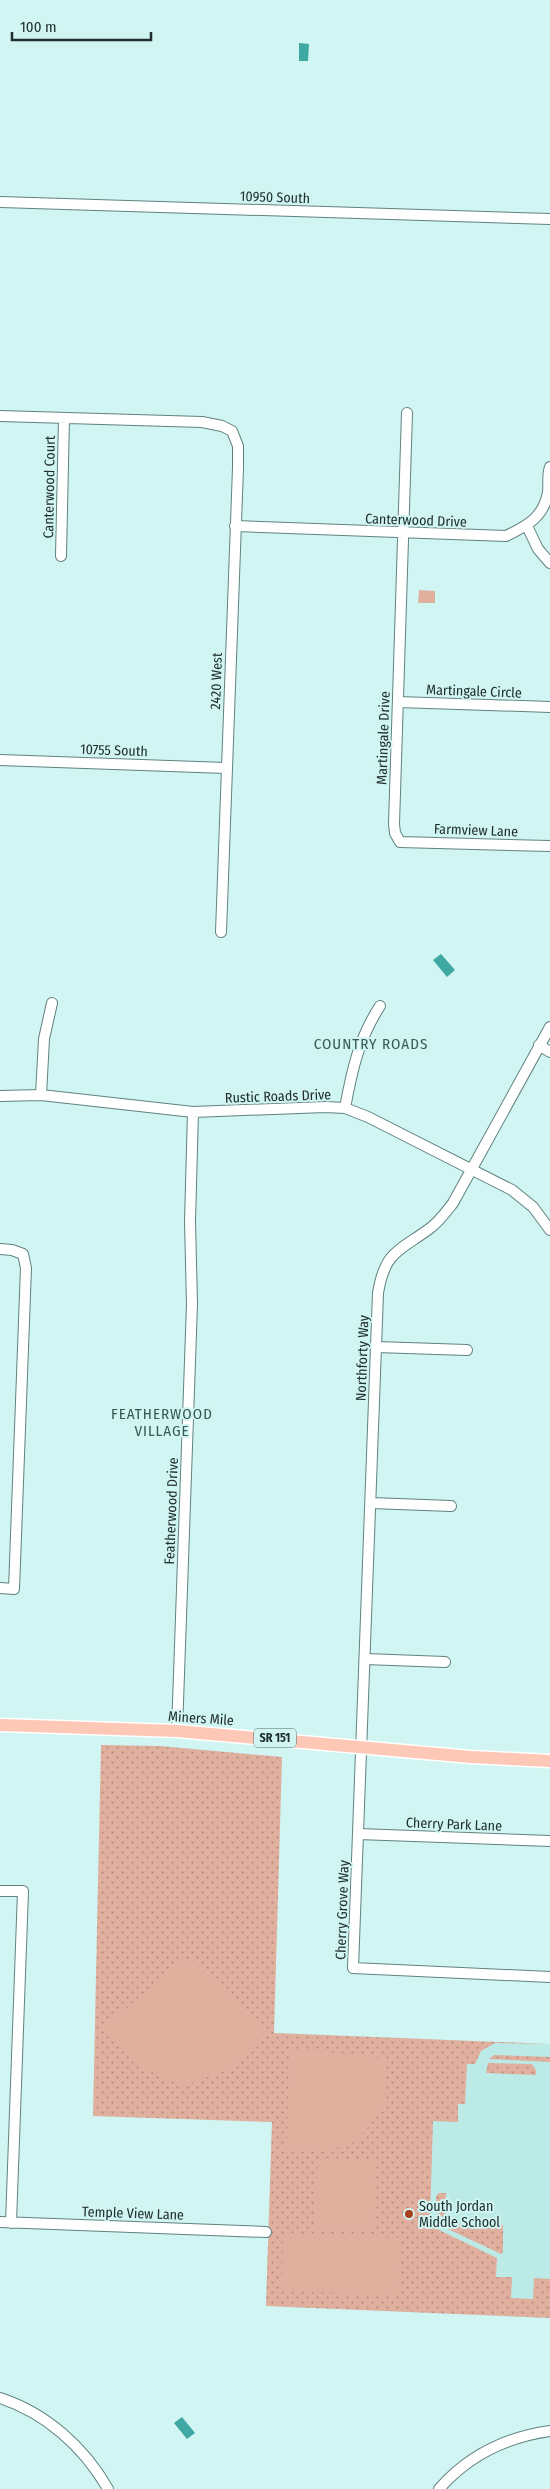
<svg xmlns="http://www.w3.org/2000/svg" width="550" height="2489" viewBox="0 0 550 2489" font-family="'Fira Sans Condensed',sans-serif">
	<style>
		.built { fill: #bbeae7 }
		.green { fill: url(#green-dots) }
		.pitch { fill: #e1af9e }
		.water { fill: #40a8a2 }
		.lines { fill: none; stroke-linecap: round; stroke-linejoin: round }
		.minor-casing { stroke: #608280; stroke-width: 12 }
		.major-casing { stroke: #fff; stroke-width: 15 }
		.minor { stroke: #fff; stroke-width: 10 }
		.major { stroke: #fdc8b6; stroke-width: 12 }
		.poi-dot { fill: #a8411b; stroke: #d0f5f2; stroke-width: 2 }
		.labels { text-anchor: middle; stroke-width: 4; stroke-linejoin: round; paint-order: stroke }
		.shield { fill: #d0f5f2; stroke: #556a69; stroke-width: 1 }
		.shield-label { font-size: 12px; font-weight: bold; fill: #202f2e }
		.street-label { font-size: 14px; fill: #202f2e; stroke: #d0f5f2 }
		.poi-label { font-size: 14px; fill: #202f2e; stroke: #d0f5f2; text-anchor: start }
		.neighbourhood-label { font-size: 15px; letter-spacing: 1px; fill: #385956; stroke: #d0f5f2 }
	</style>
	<defs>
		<pattern id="green-dots" width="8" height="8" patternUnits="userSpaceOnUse" patternTransform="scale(1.25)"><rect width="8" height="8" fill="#e1af9e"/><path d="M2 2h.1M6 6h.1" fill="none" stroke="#b68f81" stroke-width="1.8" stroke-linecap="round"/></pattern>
	</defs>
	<rect width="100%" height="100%" fill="#d0f5f2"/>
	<path class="built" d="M275,2033L550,2044V2318L266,2306Z"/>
	<path class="green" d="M101,1745L160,1746L282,1757L274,2033L550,2044L495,2043L481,2051L475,2064H467L465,2104H458V2122L433,2121L430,2218L437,2229L497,2258L496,2277H512L511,2298L533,2299L534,2278L550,2279V2318L266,2306L272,2122L93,2116Z
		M494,2055L550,2057V2062L489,2059Z
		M488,2063L532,2064L536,2070V2075L486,2073Z
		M439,2193H446L445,2219L436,2212V2196Z
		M449,2223L503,2225V2252L501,2254L448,2229Z"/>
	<path class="pitch" d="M419,590L435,591V603H418Z
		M181,1961L193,1962L264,2032L227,2070L183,2086L136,2065L105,2027Z
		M295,2049L386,2058L384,2106L357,2141L324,2152L287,2149L289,2055Z
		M318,2158L376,2160L373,2231L315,2228Z
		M283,2233L401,2238L399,2288L393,2295L287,2291L282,2286Z"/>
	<path class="water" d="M299,43L309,44L308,61H299Z
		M441,954L455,970L447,977L433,960Z
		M182,2417L195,2433L187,2439L174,2423Z"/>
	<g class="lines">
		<g class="minor-casing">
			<path id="minor" d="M0,202L550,219
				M407,413L394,824L395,833L400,842L550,846
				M0,416L202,422L222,426L232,431L238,446V468L221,932
				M235,526L506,536C527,526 544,517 548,492C549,483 547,475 550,467
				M527,526L538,549L550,563
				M61,556L64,418
				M398,702L550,707
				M0,760L226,768
				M550,1027L453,1203C446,1212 439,1222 429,1229C399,1251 385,1251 378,1293L353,1968L550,1977
				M539,1045L550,1052
				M41,1095L44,1039L52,1003
				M0,1096L41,1095L193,1112L325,1107L345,1108L368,1117L512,1190L533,1207L550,1230
				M345,1108C352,1070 359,1038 380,1006
				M0,1249L12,1250L23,1254L26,1268L14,1589L0,1588
				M376,1347L467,1350
				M371,1503L451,1506
				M365,1659L445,1662
				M177,1731L192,1304L190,1221L193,1112
				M358,1834L550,1841
				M0,1891H23L11,2223
				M0,2222L266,2232
				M0,2398C46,2413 84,2447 108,2489
				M439,2489C468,2456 507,2437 550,2431"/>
		</g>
		<g class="major-casing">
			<path id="major" d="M0,1725L177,1731L471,1757L550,1761"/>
		</g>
		<use href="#minor" class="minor"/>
		<use href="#major" class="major"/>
	</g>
	<circle class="poi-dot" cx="409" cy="2214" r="5"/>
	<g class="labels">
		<rect class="shield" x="254" y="1728.5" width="42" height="19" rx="4"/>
		<g class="shield-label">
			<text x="275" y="1742">SR 151</text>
		</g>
		<g class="street-label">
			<text transform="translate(275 197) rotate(2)" y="5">10950 South</text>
			<text transform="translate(49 487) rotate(-89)" y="5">Canterwood Court</text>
			<text transform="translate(416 520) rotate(2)" y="5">Canterwood Drive</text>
			<text transform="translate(216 681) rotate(-88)" y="5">2420 West</text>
			<text transform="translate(474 691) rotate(2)" y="5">Martingale Circle</text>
			<text transform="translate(383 738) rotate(-88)" y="5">Martingale Drive</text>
			<text transform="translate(114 750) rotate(2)" y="5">10755 South</text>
			<text transform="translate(476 830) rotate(2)" y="5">Farmview Lane</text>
			<text transform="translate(278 1096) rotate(-2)" y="5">Rustic Roads Drive</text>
			<text transform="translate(362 1358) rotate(-88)" y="5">Northforty Way</text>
			<text transform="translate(171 1511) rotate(-88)" y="5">Featherwood Drive</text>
			<text transform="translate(201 1718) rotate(4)" y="5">Miners Mile</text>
			<text transform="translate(454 1824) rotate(2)" y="5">Cherry Park Lane</text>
			<text transform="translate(342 1910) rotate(-88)" y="5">Cherry Grove Way</text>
			<text transform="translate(133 2213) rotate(2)" y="5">Temple View Lane</text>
		</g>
		<g class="poi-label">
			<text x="419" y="2211">South Jordan<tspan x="419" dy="16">Middle School</tspan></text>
		</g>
		<g class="neighbourhood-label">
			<text x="371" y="1049">COUNTRY ROADS</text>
			<text x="162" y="1419">FEATHERWOOD<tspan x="162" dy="17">VILLAGE</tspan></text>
		</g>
	</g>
	<path d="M12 32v8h139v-8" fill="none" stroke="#202f2e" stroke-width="2.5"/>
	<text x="20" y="32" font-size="15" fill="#202f2e" stroke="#d0f5f2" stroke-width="4" paint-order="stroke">100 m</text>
</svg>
